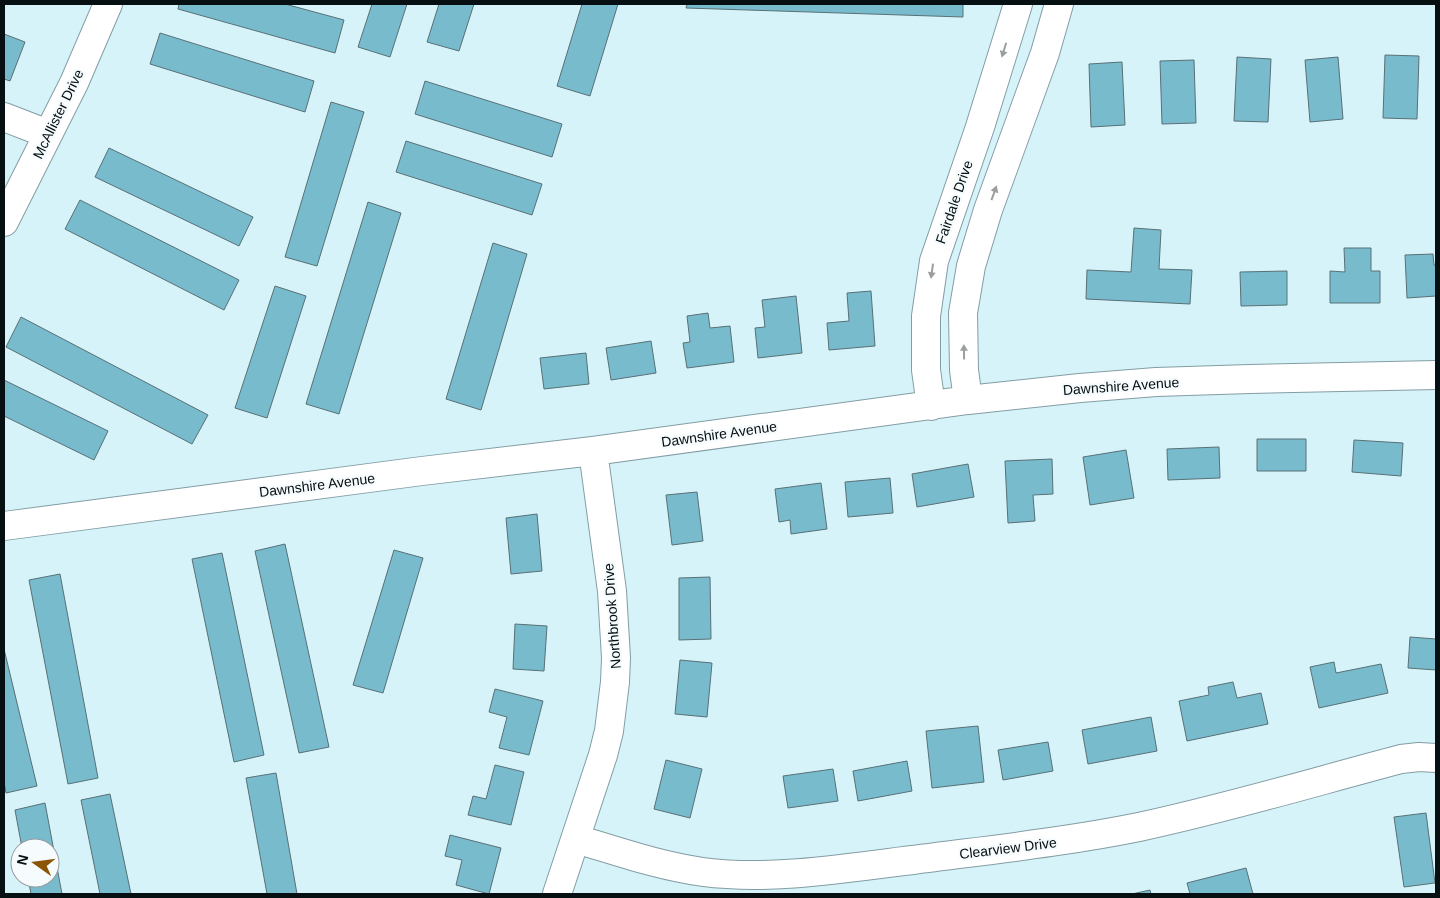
<svg xmlns="http://www.w3.org/2000/svg" width="1440" height="898" viewBox="0 0 1440 898" font-family="Helvetica,sans-serif">
	<style>
		.building { fill: #78bbcc; stroke: #587076 }
		.lines { fill: none; stroke-linecap: round; stroke-linejoin: round }
		.minor-casing { stroke: #839da4; stroke-width: 30 }
		.minor { stroke: #fff; stroke-width: 28 }
		.oneway { fill: #9b9fa0 }
		.labels { text-anchor: middle; stroke-width: 4.5; stroke-linejoin: round; paint-order: stroke }
		.street-label { font-size: 14px; fill: #060f11; stroke: #f6fbfd }
	</style>
	<rect width="100%" height="100%" fill="#d7f3fa"/>
	<path class="building" d="M179,4H285L344,20L335,53L178,9Z
		M372,4H407L390,57L358,47Z
		M439,4H474L459,51L427,42Z
		M582,4H618L590,96L557,86Z
		M687,4H963V17L686,8Z
		M160,33L314,81L305,112L150,64Z
		M4,34L25,42L10,81L4,79Z
		M1385,55L1419,56L1417,119L1383,118Z
		M1237,57L1271,59L1268,122L1234,121Z
		M1338,57L1343,119L1310,122L1305,60Z
		M1194,60L1196,123L1162,124L1160,61Z
		M1122,62L1125,125L1091,127L1089,64Z
		M425,81L562,124L552,157L415,114Z
		M331,102L364,112L317,266L285,257Z
		M406,141L542,184L532,215L396,172Z
		M109,148L253,217L239,246L95,177Z
		M80,200L239,280L224,310L65,229Z
		M368,202L401,213L339,414L306,404Z
		M1134,228L1161,230L1159,269L1192,270L1190,304L1086,299L1087,270L1131,272Z
		M493,243L527,254L481,410L446,399Z
		M1344,248H1371V271H1380V303H1330V271L1345,272Z
		M1433,254L1434,265H1436V296L1407,298L1405,255Z
		M1287,271V305L1241,306L1240,272Z
		M275,286L306,296L267,418L235,408Z
		M871,291L875,346L829,350L827,323L849,321L847,293Z
		M796,296L802,353L758,358L755,328L765,327L762,300Z
		M708,313L710,328L730,326L734,362L687,368L683,343L690,342L687,316Z
		M21,317L208,415L192,444L6,347Z
		M651,341L656,373L611,380L606,348Z
		M586,353L589,384L544,389L540,358Z
		M4,380L108,431L94,460L4,416Z
		M1257,439H1306V471H1257Z
		M1354,440L1403,443L1401,476L1352,472Z
		M1219,447L1220,478L1168,480L1167,449Z
		M1126,450L1134,498L1090,505L1083,457Z
		M1052,459L1053,494L1033,495L1035,521L1008,523L1005,461Z
		M968,464L974,497L917,507L912,474Z
		M890,478L893,513L848,517L845,482Z
		M821,483L827,529L791,534L790,520L779,522L775,489Z
		M697,492L703,541L672,545L666,495Z
		M537,514L542,571L511,574L506,518Z
		M285,544L329,747L299,753L255,551Z
		M394,550L423,558L383,693L353,685Z
		M222,553L264,755L234,762L192,559Z
		M60,574L98,778L68,784L29,580Z
		M710,577L711,639L679,640V578Z
		M515,624L547,626L544,671L513,669Z
		M1410,637L1436,639V670L1408,668Z
		M4,649L37,786L6,793L4,782Z
		M680,660L712,663L707,717L675,714Z
		M1334,662L1336,673L1381,664L1388,693L1319,708L1310,667Z
		M1233,682L1237,698L1261,693L1268,724L1187,741L1179,701L1209,695L1208,687Z
		M495,689L543,701L529,755L499,748L507,717L489,712Z
		M1151,717L1157,751L1088,764L1082,730Z
		M978,726L984,782L932,788L926,731Z
		M1048,742L1053,771L1003,780L998,750Z
		M666,760L702,769L690,818L654,809Z
		M907,761L912,791L858,801L853,771Z
		M495,765L524,772L511,825L468,815L473,796L486,799Z
		M833,769L838,801L788,808L783,776Z
		M276,773L297,894H267L246,778Z
		M110,794L131,894H100L81,800Z
		M45,803L62,894H31L28,878H50V848H22L15,810Z
		M1426,813L1435,883L1404,887L1394,817Z
		M450,835L501,848L489,894L456,885L462,860L445,856Z
		M1246,868L1253,894H1190L1187,883Z
		M1150,890L1151,894H1132Z"/>
	<g class="lines">
		<g class="minor-casing">
			<path id="minor" d="M4,117L48,134
				M4,222L74,83L108,4
				M968,400L964,370L963,313L971,266L988,210L1045,53L1059,4
				M931,406L926,370V316L934,261L980,127L1018,4
				M4,526L422,471L593,451L968,400L1080,388L1156,382L1250,379L1436,375
				M576,839C617,851 659,866 703,872C773,881 844,868 913,860C989,850 1065,842 1139,827C1228,808 1314,782 1401,759L1419,757L1436,758
				M557,894L603,755L609,731L615,682L616,658L612,591L593,451"/>
		</g>
		<use href="#minor" class="minor"/>
	</g>
	<defs><path id="oneway-solid" d="M-6-.8H1V-3.2L6.5 0L1 3.2V.8H-6Z" transform="scale(1.25)"/></defs>
	<g class="oneway">
		<use href="#oneway-solid" transform="translate(1004 50) rotate(107)"/>
		<use href="#oneway-solid" transform="translate(994 193) rotate(-70)"/>
		<use href="#oneway-solid" transform="translate(932 271) rotate(98)"/>
		<use href="#oneway-solid" transform="translate(964 352) rotate(-91)"/>
	</g>
	<g class="labels">
		<g class="street-label">
			<text transform="translate(58 114) rotate(-64)" y="5">McAllister Drive</text>
			<text transform="translate(954 202) rotate(-71)" y="5">Fairdale Drive</text>
			<text transform="translate(1121 386) rotate(-4)" y="5">Dawnshire Avenue</text>
			<text transform="translate(719 434) rotate(-8)" y="5">Dawnshire Avenue</text>
			<text transform="translate(317 485) rotate(-7)" y="5">Dawnshire Avenue</text>
			<text transform="translate(612 616) rotate(-94)" y="5">Northbrook Drive</text>
			<text transform="translate(1008 848) rotate(-7)" y="5">Clearview Drive</text>
		</g>
	</g>
	<rect width="1440" height="898" fill="none" stroke="#060f11" stroke-width="10"/>
	<g transform="translate(35 863) rotate(284)"><circle r="24" fill="#f6fbfd" stroke="#969d9f"/>
	<path d="M0-4L9 19L0 12L-9 19Z" fill="#8b5406"/>
	<text y="-8" font-size="14" font-weight="bold" text-anchor="middle" fill="#060f11">N</text>
	</g>
</svg>
